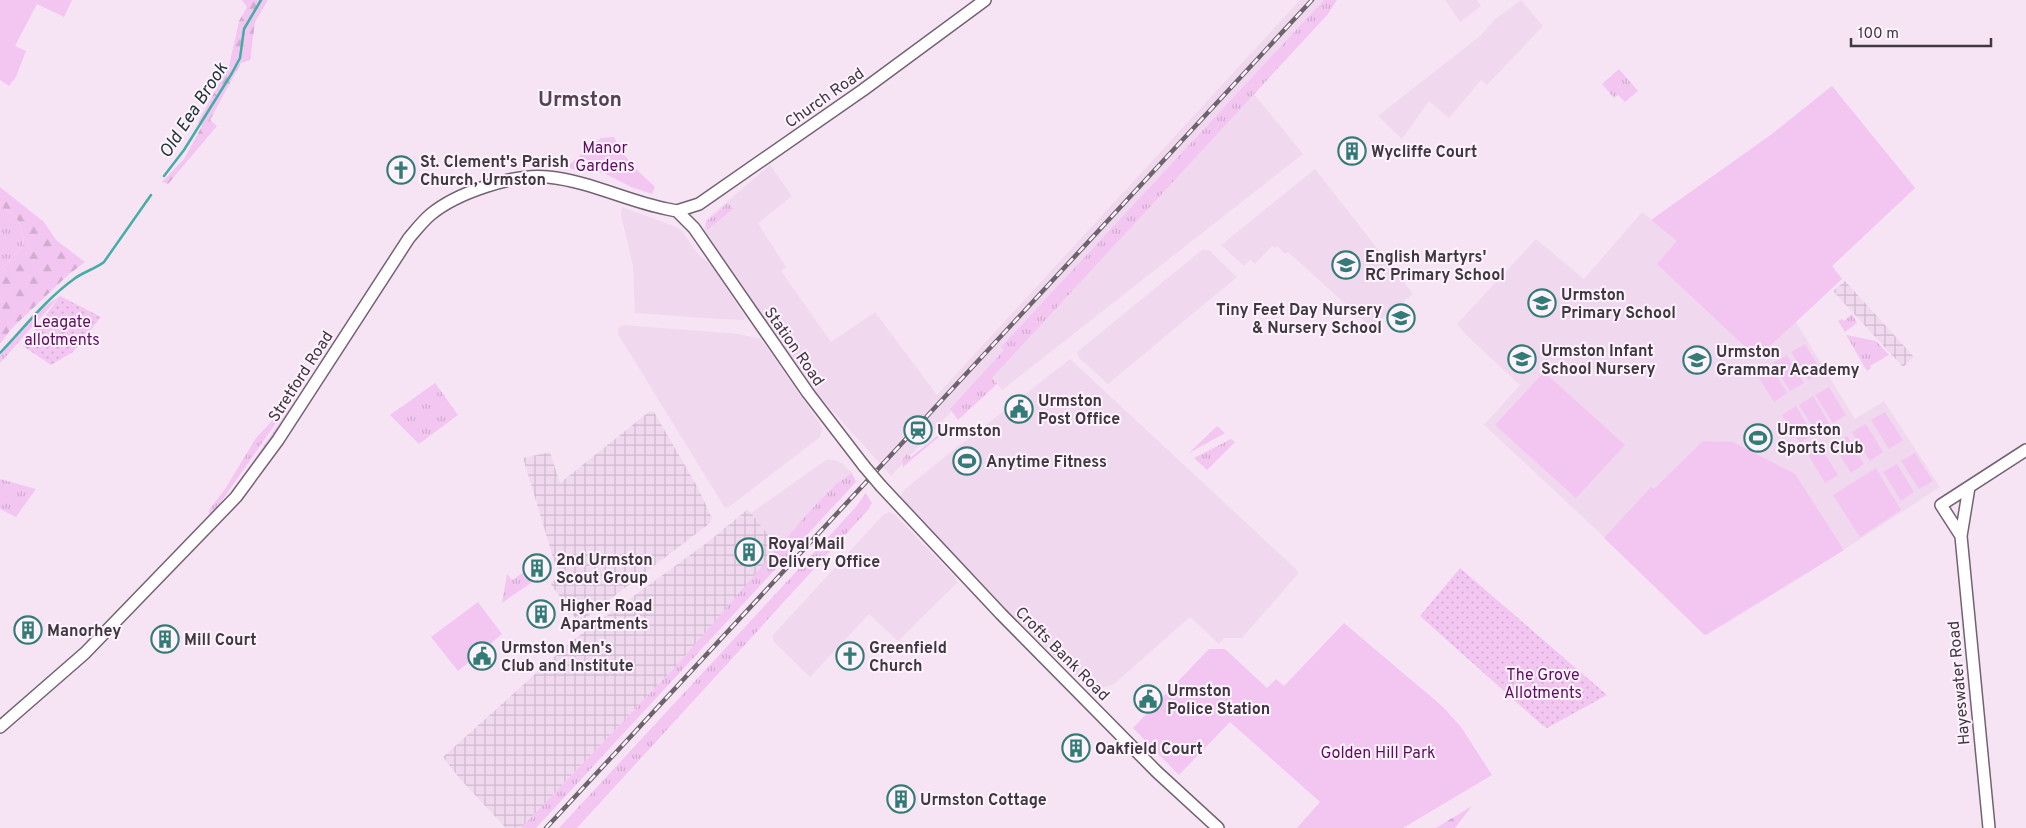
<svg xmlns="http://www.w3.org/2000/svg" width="2026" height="828" viewBox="0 0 2026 828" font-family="Overpass,sans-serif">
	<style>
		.built { fill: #f0d8ef }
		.industrial { fill: url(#industrial-grid) }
		.grass { fill: url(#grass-tufts) }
		.forest { fill: url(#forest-firs) }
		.park { fill: #f3c6f1 }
		.garden { fill: url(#garden-dots) }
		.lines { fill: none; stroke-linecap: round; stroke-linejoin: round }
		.stream { stroke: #43ada6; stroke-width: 2.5 }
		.secondary-casing { stroke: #736372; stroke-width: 14 }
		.secondary { stroke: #fff; stroke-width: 11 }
		.rail-casing { stroke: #6d636d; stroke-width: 4.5 }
		.rail { stroke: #fef3fe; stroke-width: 2.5; stroke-dasharray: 8; stroke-linecap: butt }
		.secondary-bridge-casing { stroke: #736372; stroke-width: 14; stroke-linecap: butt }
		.secondary-bridge { stroke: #fff; stroke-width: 11 }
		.labels { text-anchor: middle; stroke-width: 4; stroke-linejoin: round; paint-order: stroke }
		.street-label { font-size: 16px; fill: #3f383f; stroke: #fef3fe }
		.park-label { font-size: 16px; fill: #600b62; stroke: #fef3fe }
		.poi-label { font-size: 16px; font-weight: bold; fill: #3f383f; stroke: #fef3fe; text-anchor: start }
		.water-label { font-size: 18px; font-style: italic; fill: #1d3533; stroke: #fef3fe }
		.district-label { font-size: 21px; font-weight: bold; fill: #534453; stroke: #fef3fe }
	</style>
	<defs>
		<pattern id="industrial-grid" width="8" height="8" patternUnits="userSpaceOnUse" patternTransform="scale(1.25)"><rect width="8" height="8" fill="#f0d8ef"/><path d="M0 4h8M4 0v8" fill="none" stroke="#cfbace"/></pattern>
		<pattern id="grass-tufts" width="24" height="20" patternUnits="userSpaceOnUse" patternTransform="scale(1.25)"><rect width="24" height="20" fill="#f3c6f1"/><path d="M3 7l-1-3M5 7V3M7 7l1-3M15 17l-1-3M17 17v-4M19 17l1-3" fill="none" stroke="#d1abd0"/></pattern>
		<pattern id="forest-firs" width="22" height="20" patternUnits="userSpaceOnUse" patternTransform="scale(1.25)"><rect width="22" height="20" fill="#f3c6f1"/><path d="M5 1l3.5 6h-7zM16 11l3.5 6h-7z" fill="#d1abd0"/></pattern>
		<pattern id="garden-dots" width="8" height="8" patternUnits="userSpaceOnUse" patternTransform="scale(1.25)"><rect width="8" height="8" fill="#f3c6f1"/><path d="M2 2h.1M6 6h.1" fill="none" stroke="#d1abd0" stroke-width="1.8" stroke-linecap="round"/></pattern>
	</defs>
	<rect width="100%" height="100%" fill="#f6e4f5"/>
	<path class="built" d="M1300,0H1324L1057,288L1037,320L891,476L805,380L704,232L705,222L708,218L770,165L792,196L758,223L786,267L781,271L831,342L875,312L937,395Z
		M1445,0H1477L1481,6L1460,22Z
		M1521,0L1543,26L1487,85L1481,80L1449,118L1429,101L1402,139L1378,116L1480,36L1494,20Z
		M1832,86L1915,188L1832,266L1842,279L1796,322L1855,419L1884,401L1940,487L1805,575L1707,635H1704L1600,533L1484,425L1520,385L1464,333L1457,324L1536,239L1584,279L1642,212L1652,220L1772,134Z
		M1254,94L1303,154L1002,390L992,378Z
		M1315,169L1413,294L1371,327L1288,252L1285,254L1277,246L1275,248L1272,246L1255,264L1250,260L1244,266L1221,245Z
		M622,207L676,227L682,231L698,254L711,265L746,318L744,320L719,319L635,313L633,266L621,215Z
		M1203,249L1210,251L1237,277L1108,384L1079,358L1077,352Z
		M624,325L739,334L761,339L819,422L822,428L820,437L729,507L725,508L618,334V328Z
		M1070,359L1297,570L1298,574L1242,638H1224L1219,644L1190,617L1114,684L1099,689L1083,683L977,585L900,498L904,490L942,459Z
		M826,460H835L843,464L852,473L836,484L808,513L779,549L751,513Z
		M889,512L894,514L955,577L957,583L898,641L869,614L810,677L774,642L772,636L883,515Z"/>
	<path class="industrial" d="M1845,281L1914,357L1903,367L1833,291Z
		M650,411L654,412L698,488L712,518L710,523L579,623L550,583L562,574L555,564L523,458L550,452L560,483Z
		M748,509L779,549L678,664L521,828H506L460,779L443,757L572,641L708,542Z"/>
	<path class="grass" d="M1324,0H1337L1328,14L992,378L997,384L958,420L950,409L1004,350L1001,347Z
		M1619,69L1638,91L1625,102L1618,95L1614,98L1602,84Z
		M728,203L733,209L707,230L706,222Z
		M0,205C18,218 23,223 24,245L0,270Z
		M60,296L0,363V355L41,309Z
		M1852,314L1857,323L1845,332L1838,321L1842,319L1844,321Z
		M1846,335L1876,341L1889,355L1870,366L1871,368L1867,371Z
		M435,383L458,415L419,444L390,415Z
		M294,397L214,512L209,514V510L225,489L256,438Z
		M296,399L265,450L240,481V480Z
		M1217,426L1225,433L1189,453Z
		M946,429L947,430L903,467L902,460L907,454L911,457Z
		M1231,439L1235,442L1207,470L1194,458Z
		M852,473L856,482L536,828H521L678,664L808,513L836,484Z
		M0,479L36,489L16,517L0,509Z
		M866,493L872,503L868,510L577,828H559L855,508Z
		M524,572L531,583L502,603L507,574L512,580Z"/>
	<path class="forest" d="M242,0H268L255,22L250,60L241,63L210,120L217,126L168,184L162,182L184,159L202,126L198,122L229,66L239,21L247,7Z
		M0,187L44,222L56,240L85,262L68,275L11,329L0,344V270L24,245C23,222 18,218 0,205Z
		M1472,806L1455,828H1436Z"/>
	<path class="park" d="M0,0H72L64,17L37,4L15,46L26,51L16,77L9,86L0,80Z
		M1832,86L1915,188L1832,266L1842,279L1757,358L1657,264L1677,241L1651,220L1772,134Z
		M614,137L622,152L635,168L655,187L652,194L631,187L604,173L571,169L569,165L601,138Z
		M1805,344L1822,372L1808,380L1791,352Z
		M1787,355L1804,383L1790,391L1773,363Z
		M1770,365L1787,393L1774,402L1756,373Z
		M1544,372L1625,445L1576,498L1495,425Z
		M1829,387L1846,415L1833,423L1815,395Z
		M1813,396L1830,425L1816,433L1799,405Z
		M1796,406L1813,435L1800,443L1782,415Z
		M1885,412L1903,440L1889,449L1871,420Z
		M1866,424L1883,452L1870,461L1852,432Z
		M1847,436L1864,464L1851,473L1833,444Z
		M1703,441L1733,442L1795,474L1844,550L1705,635L1604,538L1651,487L1654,489Z
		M1819,445L1838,475L1825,483L1807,453Z
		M1915,453L1933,481L1919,489L1901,461Z
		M1897,464L1914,492L1901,501L1883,472Z
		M1876,468L1901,510L1860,537L1833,495Z
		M478,602L502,634L458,671L431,637Z
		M1344,623L1442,706L1461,727L1492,775L1403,828H1297L1320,802L1230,722L1179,775L1133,728L1209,649H1225L1267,688L1276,679L1284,686Z"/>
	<path class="garden" d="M60,296L101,317L73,352L51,365L23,346Z
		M1460,568L1607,695L1547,728L1542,725L1420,616Z"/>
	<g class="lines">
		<path class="stream" d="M164,176L184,150L232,73L240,58L244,29L261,0
			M0,353C24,328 45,300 74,279C83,272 95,269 104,262L151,195"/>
		<g class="secondary-casing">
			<path id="secondary" d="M677,211L694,228L808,393L864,466
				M881,486L1001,614L1157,772L1218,828
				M1969,487L1961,536L1989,828
				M1961,536L1941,505L2026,450
				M0,727L85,653L236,497L278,440L409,238C416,230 422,222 430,215C456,193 515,173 548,177C589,181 627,201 667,209L677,211L699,204L863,90L985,0"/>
		</g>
		<use href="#secondary" class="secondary"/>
		<g class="rail-casing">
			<path id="rail" d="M546,828L1312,0"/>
		</g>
		<use href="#rail" class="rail"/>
		<g class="secondary-bridge-casing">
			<path id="secondary-bridge" d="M864,466L881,486"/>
		</g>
		<use href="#secondary-bridge" class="secondary-bridge"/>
	</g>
	<defs>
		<g id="building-ring" transform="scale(1.4375)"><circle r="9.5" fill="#fef3fe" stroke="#337b76" stroke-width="1.5"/><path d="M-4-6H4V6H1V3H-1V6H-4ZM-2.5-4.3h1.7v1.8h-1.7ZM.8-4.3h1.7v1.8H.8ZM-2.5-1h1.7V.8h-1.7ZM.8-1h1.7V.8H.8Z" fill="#337b76"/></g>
		<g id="church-ring" transform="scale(1.4375)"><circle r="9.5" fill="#fef3fe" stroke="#337b76" stroke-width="1.5"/><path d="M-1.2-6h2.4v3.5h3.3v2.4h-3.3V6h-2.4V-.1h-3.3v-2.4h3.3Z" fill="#337b76"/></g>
		<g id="school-ring" transform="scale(1.4375)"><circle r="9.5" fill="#fef3fe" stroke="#337b76" stroke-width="1.5"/><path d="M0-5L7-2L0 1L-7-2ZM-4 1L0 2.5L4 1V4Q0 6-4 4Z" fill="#337b76"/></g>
		<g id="civic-ring" transform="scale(1.4375)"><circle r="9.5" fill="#fef3fe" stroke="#337b76" stroke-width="1.5"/><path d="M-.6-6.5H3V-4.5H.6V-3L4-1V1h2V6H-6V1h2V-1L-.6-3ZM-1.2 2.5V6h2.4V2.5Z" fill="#337b76"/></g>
		<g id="station-ring" transform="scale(1.4375)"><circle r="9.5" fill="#fef3fe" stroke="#337b76" stroke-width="1.5"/><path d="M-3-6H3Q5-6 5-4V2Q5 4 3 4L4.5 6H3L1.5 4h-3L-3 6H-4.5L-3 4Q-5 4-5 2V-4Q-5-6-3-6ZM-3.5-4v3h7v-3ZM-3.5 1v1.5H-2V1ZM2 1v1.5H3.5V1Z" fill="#337b76"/></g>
		<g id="stadium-ring" transform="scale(1.4375)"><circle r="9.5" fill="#fef3fe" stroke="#337b76" stroke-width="1.5"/><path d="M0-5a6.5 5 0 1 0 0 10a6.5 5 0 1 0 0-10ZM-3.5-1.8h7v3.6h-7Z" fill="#337b76"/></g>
	</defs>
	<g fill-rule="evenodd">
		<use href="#building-ring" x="1352" y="151"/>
		<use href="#church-ring" x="401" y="170"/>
		<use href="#school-ring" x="1346" y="265"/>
		<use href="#school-ring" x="1542" y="303"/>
		<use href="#school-ring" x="1401" y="318"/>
		<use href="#school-ring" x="1522" y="359"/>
		<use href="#school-ring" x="1697" y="360"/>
		<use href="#civic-ring" x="1019" y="409"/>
		<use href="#station-ring" x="918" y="430"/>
		<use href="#stadium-ring" x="1758" y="438"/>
		<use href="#stadium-ring" x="967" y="461"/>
		<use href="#building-ring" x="749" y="552"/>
		<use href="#building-ring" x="537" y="568"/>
		<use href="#building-ring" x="541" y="614"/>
		<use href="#building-ring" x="28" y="630"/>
		<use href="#building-ring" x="165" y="639"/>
		<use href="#civic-ring" x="482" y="656"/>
		<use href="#church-ring" x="850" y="656"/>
		<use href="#civic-ring" x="1148" y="699"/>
		<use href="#building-ring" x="1076" y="748"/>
		<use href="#building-ring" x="901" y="799"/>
	</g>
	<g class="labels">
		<g class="street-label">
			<text transform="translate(824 97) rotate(-35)" y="6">Church Road</text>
			<text transform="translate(795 346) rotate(55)" y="6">Station Road</text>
			<text transform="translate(300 376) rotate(-57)" y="6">Stretford Road</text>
			<text transform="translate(1063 653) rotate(45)" y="6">Crofts Bank Road</text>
			<text transform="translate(1958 683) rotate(-95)" y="6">Hayeswater Road</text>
		</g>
		<g class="park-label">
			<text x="605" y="153">Manor<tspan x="605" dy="18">Gardens</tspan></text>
			<text x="62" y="327">Leagate<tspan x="62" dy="18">allotments</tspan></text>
			<text x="1543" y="680">The Grove<tspan x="1543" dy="18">Allotments</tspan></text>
			<text x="1378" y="758">Golden Hill Park</text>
		</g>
		<g class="poi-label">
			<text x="1371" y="157">Wycliffe Court</text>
			<text x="420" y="167">St. Clement's Parish<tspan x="420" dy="18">Church, Urmston</tspan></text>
			<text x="1365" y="262">English Martyrs'<tspan x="1365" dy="18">RC Primary School</tspan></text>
			<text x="1561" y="300">Urmston<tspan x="1561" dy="18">Primary School</tspan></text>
			<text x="1382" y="315" text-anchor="end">Tiny Feet Day Nursery<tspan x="1382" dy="18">&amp; Nursery School</tspan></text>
			<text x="1541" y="356">Urmston Infant<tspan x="1541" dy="18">School Nursery</tspan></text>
			<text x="1716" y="357">Urmston<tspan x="1716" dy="18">Grammar Academy</tspan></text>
			<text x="1038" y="406">Urmston<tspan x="1038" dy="18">Post Office</tspan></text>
			<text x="1777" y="435">Urmston<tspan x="1777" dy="18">Sports Club</tspan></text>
			<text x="937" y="436">Urmston</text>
			<text x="986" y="467">Anytime Fitness</text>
			<text x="768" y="549">Royal Mail<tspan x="768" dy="18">Delivery Office</tspan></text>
			<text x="556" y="565">2nd Urmston<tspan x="556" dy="18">Scout Group</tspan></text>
			<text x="560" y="611">Higher Road<tspan x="560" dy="18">Apartments</tspan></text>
			<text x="47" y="636">Manorhey</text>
			<text x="184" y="645">Mill Court</text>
			<text x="501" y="653">Urmston Men's<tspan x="501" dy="18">Club and Institute</tspan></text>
			<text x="869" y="653">Greenfield<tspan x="869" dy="18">Church</tspan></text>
			<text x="1167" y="696">Urmston<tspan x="1167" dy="18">Police Station</tspan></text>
			<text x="1095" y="754">Oakfield Court</text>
			<text x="920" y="805">Urmston Cottage</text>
		</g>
		<g class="water-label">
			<text transform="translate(193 110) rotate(-57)" y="6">Old Eea Brook</text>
		</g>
		<g class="district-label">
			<text x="580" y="106">Urmston</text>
		</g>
	</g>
	<path d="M1851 38v8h140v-8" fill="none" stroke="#3f383f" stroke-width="2.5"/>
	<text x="1858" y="38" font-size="15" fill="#3f383f" stroke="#fef3fe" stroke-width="4" paint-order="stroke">100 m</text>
</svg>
